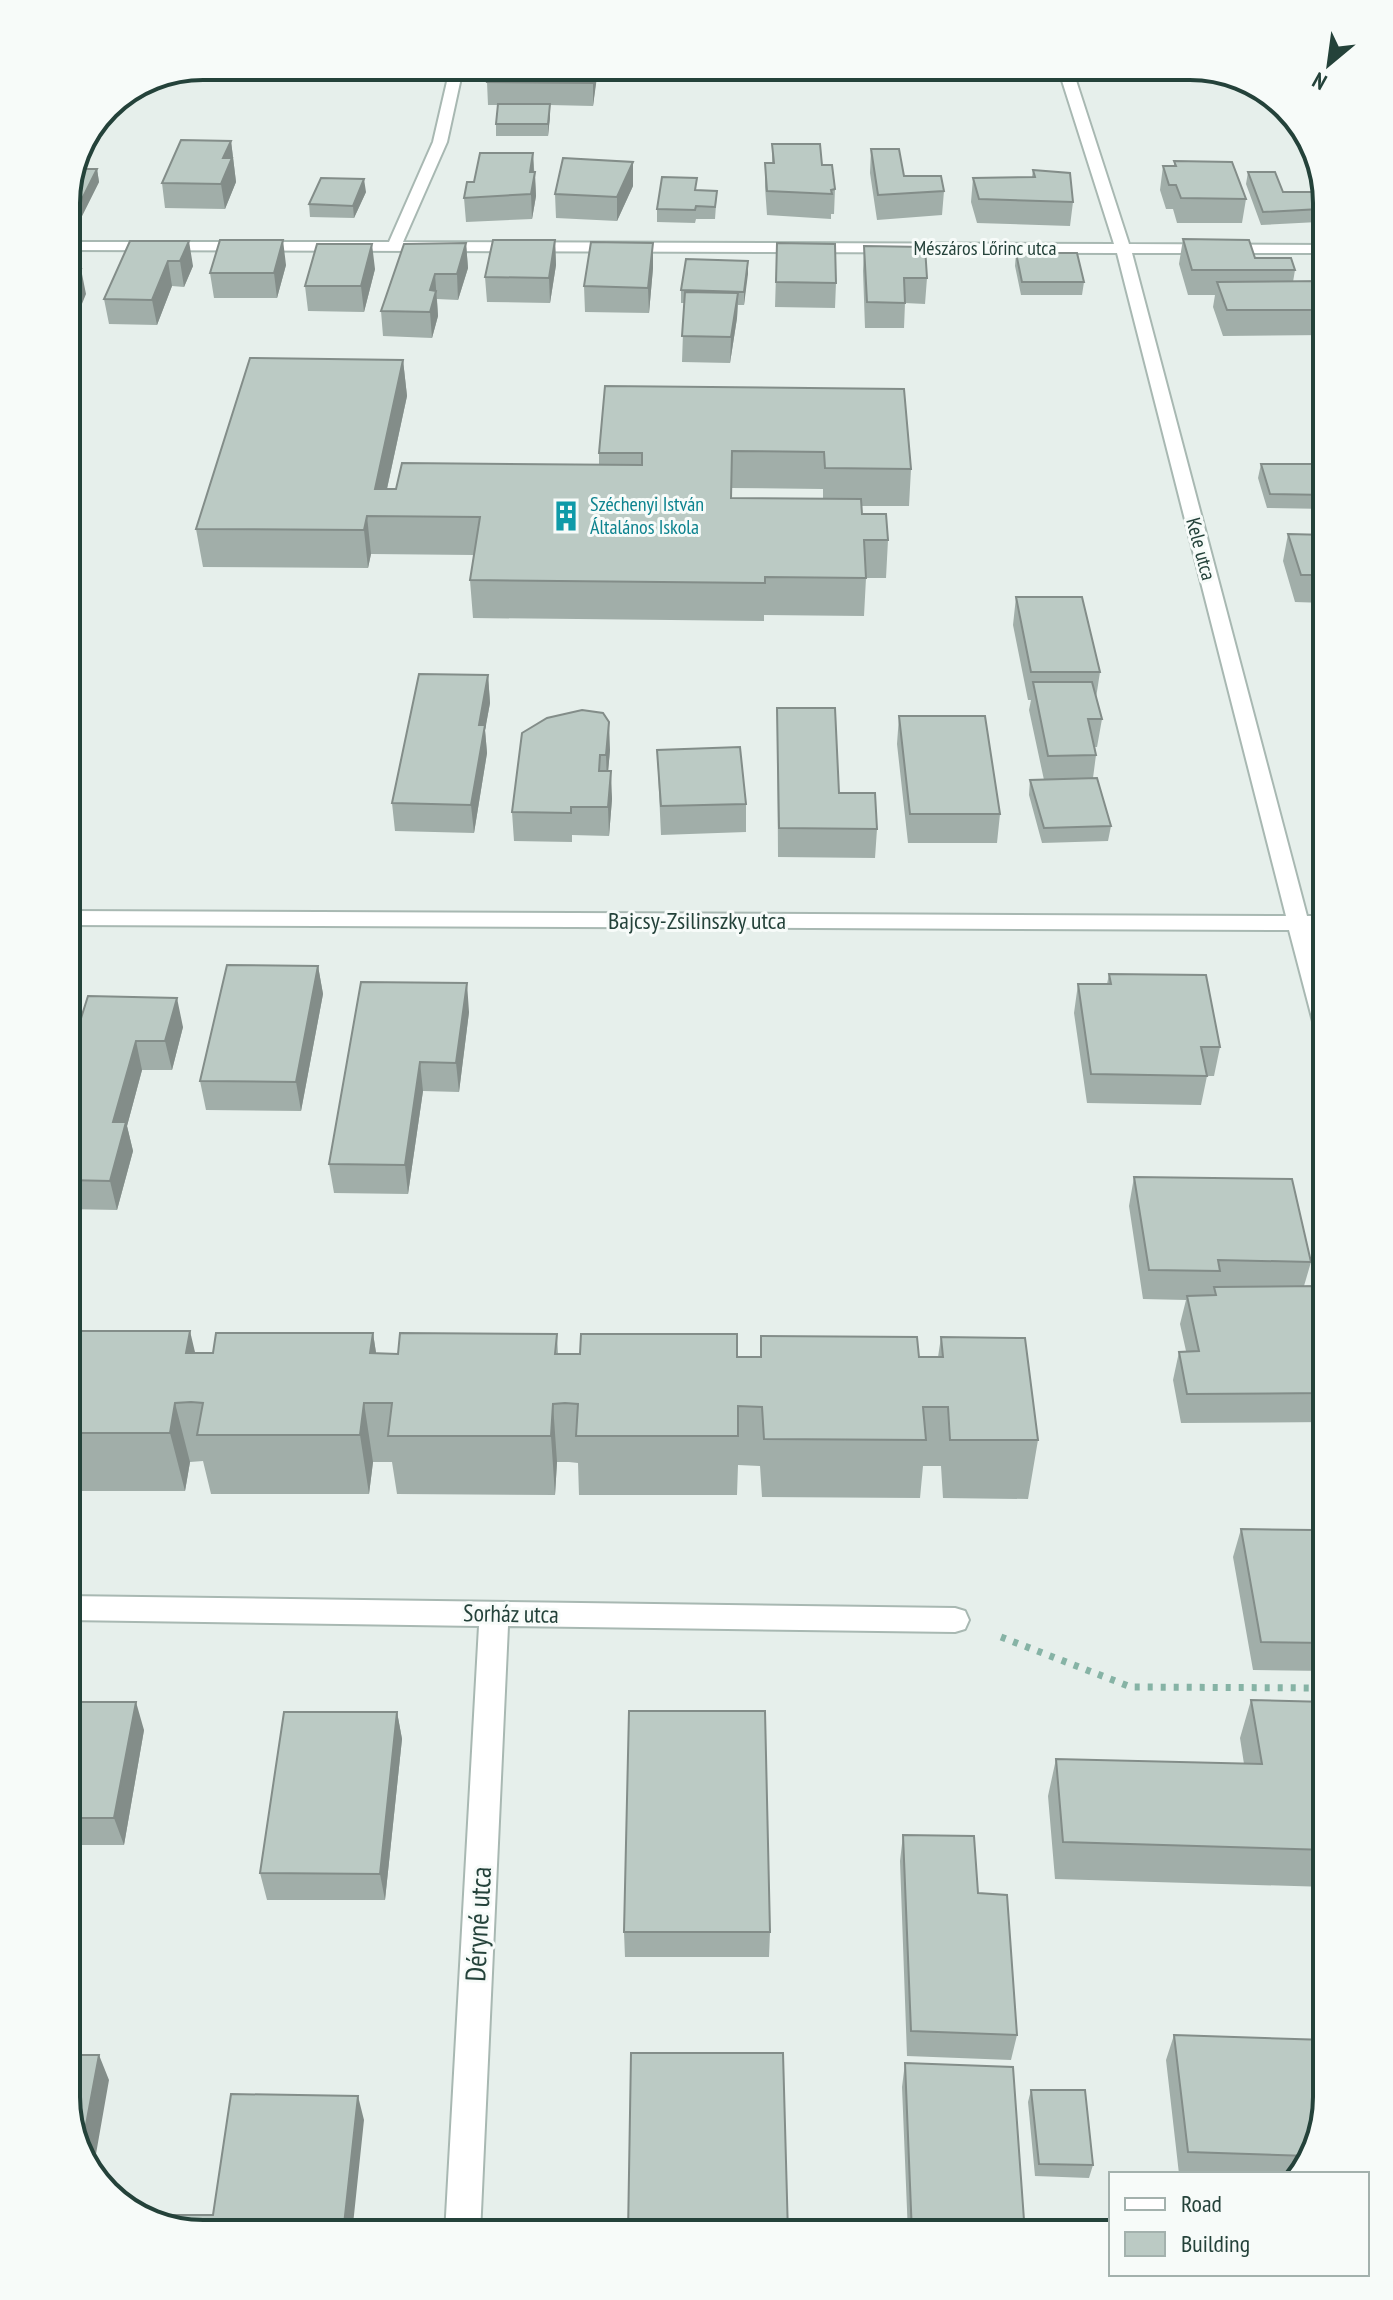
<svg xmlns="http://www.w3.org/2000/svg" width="1393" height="2300" viewBox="0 0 1393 2300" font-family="'PT Sans Narrow',sans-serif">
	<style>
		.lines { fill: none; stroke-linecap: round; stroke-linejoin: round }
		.minor-casing { stroke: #a8b8b2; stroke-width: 4 }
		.path { stroke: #86b3a5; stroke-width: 7; stroke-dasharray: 5 8; stroke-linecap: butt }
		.minor { fill: #fff; fill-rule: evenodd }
		.wall { fill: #a1aea9; fill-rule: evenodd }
		.shaded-wall { fill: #838d89 }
		.building { fill: #bbcac4; stroke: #838d89; stroke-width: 2 }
		.labels { text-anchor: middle; stroke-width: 6; stroke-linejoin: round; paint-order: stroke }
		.far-street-label { font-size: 20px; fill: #24423a; stroke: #f7fbf9 }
		.far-culture-label { font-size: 20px; fill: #0d838f; stroke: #f7fbf9; text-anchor: start }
		.street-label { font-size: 24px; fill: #24423a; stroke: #f7fbf9 }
		.near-street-label { font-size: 28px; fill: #24423a; stroke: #f7fbf9 }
		.rim { fill: none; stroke: #24423a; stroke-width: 4 }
	</style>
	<rect width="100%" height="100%" fill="#e6efeb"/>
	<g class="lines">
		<g class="minor-casing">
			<path id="minor" d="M1058,68H1072L1129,244L1327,245V253H1132L1307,916H1327V930H1311L1327,990V1041L1316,1033L1289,930L66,925V911L1286,916L1117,253L66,250V242H389L433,142L449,73H462L447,142L403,242L1114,244Z
				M66,1596L955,1608L965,1611L969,1620L965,1629L955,1632L508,1626L480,2234H445L479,1626L66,1620Z"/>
		</g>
		<path class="path" d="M1001,1637L1131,1687L1327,1688"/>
		<use href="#minor" class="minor"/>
	</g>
	<path class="wall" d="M597,72L593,106L550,105V116L548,136H496V124L498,105H488L487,82L489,73Z
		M231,141L236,182L225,209L165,208L162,183Z
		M772,144L822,165L835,189L834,214H831V219L767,215L765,187V163H772Z
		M871,149L904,176L944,191L942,215L877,220L870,173Z
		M533,153L536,196L532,219L466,222L464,198L474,182Z
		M1174,161L1246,199L1242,223H1177L1173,209H1166L1160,190L1163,166H1174Z
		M97,169L99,182L80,220H66V195Z
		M1033,170L1073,202L1070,226L977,223L971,202L973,178L1032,177Z
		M1248,172L1283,192L1320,209L1318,222L1261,225L1246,184Z
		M633,186L617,221L556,218L555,194Z
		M697,190L717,191L715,219H696L695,223L657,222V209Z
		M366,192L354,218L310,217L309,204Z
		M1183,239L1295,270L1293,282L1327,281V335L1223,336L1213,307L1215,295H1188L1179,264Z
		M555,240L556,265L550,303L487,302L485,277Z
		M130,241L193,266L184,287L172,286L157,325L109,324L104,299Z
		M466,243L468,268L458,300L437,299L438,316L432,338L383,336L381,311Z
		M653,243V268L649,313L585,312L584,286Z
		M777,243L836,283L835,308L775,307Z
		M864,246L927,278L925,304L905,303L904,328H865L863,271Z
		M1016,253L1084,282L1082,295H1021L1015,266Z
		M748,261L744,305H738L737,318L730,363L682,362L684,303H681V290Z
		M286,265L277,298H214L210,273Z
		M375,269L364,312L308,311L305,286Z
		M403,360L407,396L387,489H396L599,465V453L605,386L911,469L909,506H862V514L888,540L886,578H866L864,616L764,615V621L473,618L470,580L474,555L371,554L368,568L203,567L196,529ZM731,488L823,489V499L731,498Z
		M1261,464H1327V509L1267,508L1258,478Z
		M1288,534L1327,535V609L1325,603L1295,602L1283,561Z
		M1016,597L1100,672L1096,698L1102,719L1097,747H1095L1096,755L1093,778L1111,826L1108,841L1042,843L1029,795L1030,780H1044L1029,710L1031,700H1028L1013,625Z
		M1321,644H1327V713L1315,671Z
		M488,675L490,703L485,730L487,753L474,833L395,831L392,803Z
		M777,708L839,793L877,829L875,858L778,857Z
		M899,716L1000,814L997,843H908L897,744Z
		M610,750L608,771L612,799L609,836L572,835V842L514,841L512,812Z
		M657,750L746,804V832L661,835Z
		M318,966L323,994L301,1111L206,1110L200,1081Z
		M1109,974L1220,1047L1214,1076H1207L1201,1105L1087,1103L1074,1013L1078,984H1107Z
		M361,982L469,1012L459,1092L423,1091L408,1194L334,1193L329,1164Z
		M88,996L183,1027L172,1070H142L127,1126L133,1151L117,1210L66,1209V1066Z
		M1134,1177L1311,1262L1304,1286L1327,1314V1422L1181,1423L1173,1380L1179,1352L1186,1351L1180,1324L1186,1300L1143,1299L1129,1206Z
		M66,1331L196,1353H213L373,1333L376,1353L398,1354L557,1334L558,1354L737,1357H760L761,1336L919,1357H938L941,1337L1038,1440L1028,1499L943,1498L941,1466H923L920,1498L762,1497L760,1466L738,1465L737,1495H579L578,1463L569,1462H557L555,1495L397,1494L392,1462H373L369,1494H211L203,1461L190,1462L185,1491H66Z
		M1241,1529L1315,1539H1327V1671L1253,1670L1233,1557Z
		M1251,1700L1327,1702V1887L1055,1879L1048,1796L1056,1759L1244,1764L1240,1738Z
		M66,1702L144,1730L124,1845H66Z
		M397,1712L402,1739L385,1900H267L260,1873Z
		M903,1835L978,1893L1017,2035L1011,2060L907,2056L900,1861Z
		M624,1932H770L769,1957H625Z
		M1174,2035L1327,2097L1304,2173L1302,2174H1179L1166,2060Z
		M905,2063L1025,2234H908L902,2087Z
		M1031,2090L1093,2165L1089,2178L1035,2176L1028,2102Z"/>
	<path class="shaded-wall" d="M594,72H597V77L593,106V83Z
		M550,104V116L548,136V124Z
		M231,141L236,182L225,209L221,184L223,158Z
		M533,153L534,177L531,196L530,172Z
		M633,162V186L617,221V197Z
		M97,169L99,182L80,220L78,207Z
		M535,172L536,196L532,219L531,194Z
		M364,179L366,192L354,218L353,206Z
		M283,240L286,265L277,298L274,273Z
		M555,240L556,265L550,303L549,278Z
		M189,241L193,266L184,287L180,261Z
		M466,243L468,268L458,300L457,274Z
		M653,243V268L649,313L648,288Z
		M372,244L375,269L364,312L361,286Z
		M168,261L172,286L157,325L152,300Z
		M748,261V274L744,305V292Z
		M81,269L86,294L66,343V305Z
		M435,274L438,316L432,338L430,312V290Z
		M738,293L737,318L730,363L731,337Z
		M403,360L407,396L381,516L375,489Z
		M367,516L371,554L368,568L364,530Z
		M488,675L490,703L485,730L487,753L474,833L471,805L479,725Z
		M609,722L610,750L607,784L606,755Z
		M611,771L612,799L609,836L608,807Z
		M318,966L323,994L301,1111L296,1082Z
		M467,983L469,1012L459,1092L456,1063Z
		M177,998L183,1027L172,1070L165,1041Z
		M136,1041L142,1070L127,1126L133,1151L117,1210L110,1181L113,1122Z
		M420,1062L423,1091L408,1194L405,1165Z
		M190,1331L204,1390L186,1353Z
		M373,1333L382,1392L370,1353Z
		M175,1403L190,1462L185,1491L170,1433Z
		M364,1403L373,1462L369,1494L360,1435Z
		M553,1404L557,1462L555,1495L551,1436Z
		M136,1702L144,1730L124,1845L114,1818Z
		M397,1712L402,1739L385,1900L380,1874Z
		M99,2055L109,2080L93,2171L80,2157Z
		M358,2096L364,2120L352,2234H343Z"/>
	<path class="building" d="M594,72L593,83L487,82L489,73Z
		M498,104H550L548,124H496Z
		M181,140L231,141L223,158H232L221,184L162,183Z
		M772,144H820L822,165H832L835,189L831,190L832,194L767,191L765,163H774Z
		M871,149H899L904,176H941L944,191L878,195Z
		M480,153H533L530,172H535L531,194L464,198L467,182H474Z
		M563,158L633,162L617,197L555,194Z
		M1174,161L1232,162L1246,199L1181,198L1176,185H1169L1163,166H1176Z
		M78,169H97L78,207H66V195Z
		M1033,170L1070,173L1073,202L979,199L973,178L1035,177Z
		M1248,172H1275L1283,192H1313L1320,209L1263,212Z
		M662,177L697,178L695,190L717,191L715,207L696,206L695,210L657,209Z
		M321,178L364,179L353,206L309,204Z
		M1183,239L1249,240L1255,258H1291L1295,270H1192Z
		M220,240H283L274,273H210Z
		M493,240H555L549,278L485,277Z
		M130,241H189L180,261H168L152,300L104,299Z
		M591,242L653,243L648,288L584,286Z
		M466,243L457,274H435L430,290L436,291L430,312L381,311L404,244Z
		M777,243L835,244L836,283L776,282Z
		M317,244H372L361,286H305Z
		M864,246L925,247L927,278H904L905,303L867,302Z
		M1016,253H1077L1084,282H1022Z
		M686,259L748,261L744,292L681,290Z
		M66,269H81L66,305Z
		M1327,281V310H1227L1217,282Z
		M685,292L738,293L731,337L682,336Z
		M250,358L403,360L375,489H396L402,463L642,465V453H599L605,386L904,389L911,469L825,468L824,452L732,451L731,498L861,499L862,514H886L888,540H864L866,578L765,577V583L470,580L480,517L367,516L364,530L196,529Z
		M1261,464H1327V495L1270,494Z
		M1288,534L1327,535V575H1301Z
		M1016,597H1082L1100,672H1031Z
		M1321,644H1327V664Z
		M419,674L488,675L479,725H485L471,805L392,803Z
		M1033,682H1092L1102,719H1088L1096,755L1048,756Z
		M777,708H835L839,793H875L877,829L779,828Z
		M582,710L603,713L609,722L606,755H600L599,771H611L608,807H571V813L512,812L522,733L547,718Z
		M899,716H985L1000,814H910Z
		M740,747L746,804L661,806L657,750Z
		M1097,778L1111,826L1044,828L1030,780Z
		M227,965L318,966L296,1082L200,1081Z
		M1109,974L1206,975L1220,1047H1201L1207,1076L1091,1074L1078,984H1111Z
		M361,982L467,983L456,1063L420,1062L405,1165L329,1164Z
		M88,996L177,998L165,1041H136L113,1122H126L110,1181L66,1180V1066Z
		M1134,1177L1292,1179L1311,1262L1218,1260L1220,1271L1149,1270Z
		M1320,1286L1327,1314V1393L1187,1394L1179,1352L1199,1351L1187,1296L1216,1295L1214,1287Z
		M66,1331H190L186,1353H213L216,1333H373L370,1353L398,1354L400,1333L557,1334L555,1354H580L581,1334H737V1357H761V1336L917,1337L919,1357H943L941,1337L1025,1338L1038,1440H950L948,1407H923L926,1440L764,1439L762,1407L738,1406V1436H576L578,1404L565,1403L553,1404L551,1436H388L392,1403H364L360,1435H197L203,1403L191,1402L175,1403L170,1433H66Z
		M1241,1529L1313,1530L1315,1539H1327V1643L1261,1642Z
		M1251,1700L1327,1702V1850L1063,1842L1056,1759L1262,1764Z
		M66,1702H136L114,1818H66Z
		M629,1711H765L770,1932H624Z
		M284,1712H397L380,1874L260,1873Z
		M903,1835L974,1836L978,1893L1007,1895L1017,2035L911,2031Z
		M1174,2035L1327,2040V2097L1309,2156L1188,2152Z
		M631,2053H783L788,2234H628Z
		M66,2055H99L80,2157L66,2097Z
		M905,2063L1013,2067L1025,2234H912Z
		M1031,2090H1085L1093,2165L1039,2164Z
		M231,2094L358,2096L343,2234H195L138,2215H213Z"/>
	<defs>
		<g id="building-bare" transform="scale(2.4)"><path d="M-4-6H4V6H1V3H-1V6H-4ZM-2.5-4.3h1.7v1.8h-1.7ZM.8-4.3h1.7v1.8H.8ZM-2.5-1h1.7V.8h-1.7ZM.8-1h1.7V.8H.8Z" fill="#0f9aa8" stroke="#f7fbf9" stroke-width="2.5" paint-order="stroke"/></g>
	</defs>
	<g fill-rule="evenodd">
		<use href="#building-bare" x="566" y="516"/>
	</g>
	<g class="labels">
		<g class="far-street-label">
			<text x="985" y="255">Mészáros Lőrinc utca</text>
			<text transform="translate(1201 549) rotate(75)" y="7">Kele utca</text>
		</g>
		<g class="far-culture-label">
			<text x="590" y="511">Széchenyi István<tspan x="590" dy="23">Általános Iskola</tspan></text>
		</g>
		<g class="street-label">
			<text x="697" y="929">Bajcsy-Zsilinszky utca</text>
			<text transform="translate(511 1614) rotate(1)" y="8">Sorház utca</text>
		</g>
		<g class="near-street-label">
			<text transform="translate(478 1924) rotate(-87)" y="10">Déryné utca</text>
		</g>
	</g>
	<path d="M0 0H1393V2300H0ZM203 80H1190A123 123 0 0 1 1313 203V2097A123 123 0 0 1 1190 2220H203A123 123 0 0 1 80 2097V203A123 123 0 0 1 203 80Z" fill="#f7fbf9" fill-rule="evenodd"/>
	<path class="rim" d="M203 80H1190A123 123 0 0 1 1313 203V2097A123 123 0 0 1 1190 2220H203A123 123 0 0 1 80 2097V203A123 123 0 0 1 203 80Z"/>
	<rect x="1109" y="2172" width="260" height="104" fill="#f7fbf9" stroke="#a3b1ad" stroke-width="2"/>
	<rect x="1125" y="2198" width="40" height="12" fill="#ffffff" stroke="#a3b1ad" stroke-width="2"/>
	<text x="1181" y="2212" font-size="24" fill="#24423a">Road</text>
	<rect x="1125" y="2232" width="40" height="24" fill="#bbcac4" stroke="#a3b1ad" stroke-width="2"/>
	<text x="1181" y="2252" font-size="24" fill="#24423a">Building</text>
	<g transform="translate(1329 64) rotate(209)" stroke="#f7fbf9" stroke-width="6" paint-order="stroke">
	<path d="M0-6L14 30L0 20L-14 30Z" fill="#24423a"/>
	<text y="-12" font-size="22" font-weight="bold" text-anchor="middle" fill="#24423a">N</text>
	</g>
</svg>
